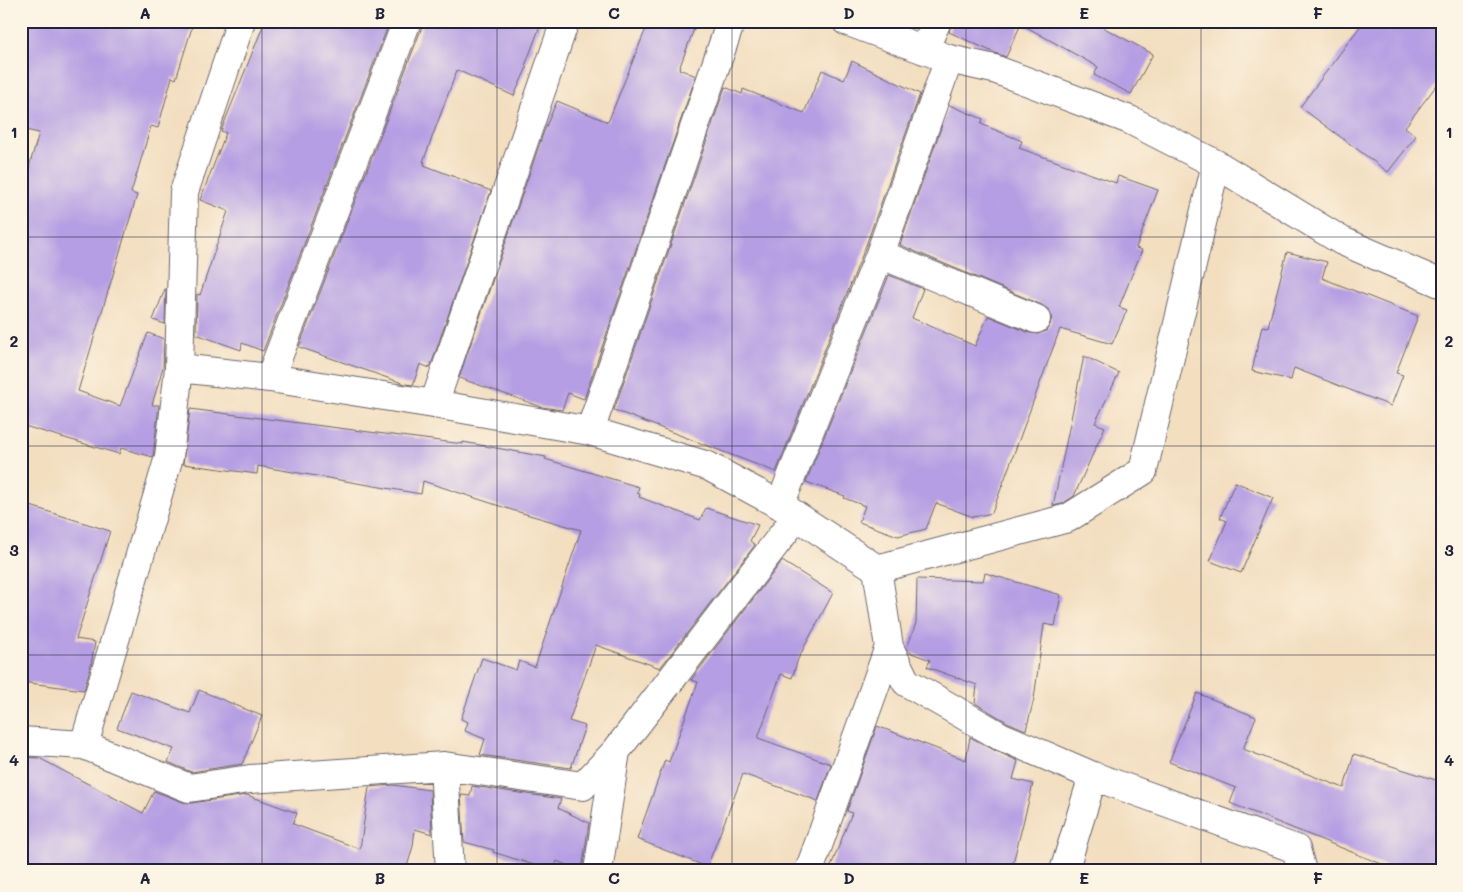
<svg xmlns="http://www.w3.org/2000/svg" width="1463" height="892" viewBox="0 0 1463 892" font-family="Mali,sans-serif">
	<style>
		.building { fill: #b59ee3 }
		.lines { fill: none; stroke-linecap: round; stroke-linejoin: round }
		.minor-casing { stroke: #6b646a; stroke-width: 30 }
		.minor { stroke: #fff; stroke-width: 28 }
		.grid { fill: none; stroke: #22223b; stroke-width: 1; stroke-opacity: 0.55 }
		.neatline { fill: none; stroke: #22223b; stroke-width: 2 }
		.grid-label { font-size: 16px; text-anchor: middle; font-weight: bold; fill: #22223b }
	</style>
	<rect width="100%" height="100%" fill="#fcf5e5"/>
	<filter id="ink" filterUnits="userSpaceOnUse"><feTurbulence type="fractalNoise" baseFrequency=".02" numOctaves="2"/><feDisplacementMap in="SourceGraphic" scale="10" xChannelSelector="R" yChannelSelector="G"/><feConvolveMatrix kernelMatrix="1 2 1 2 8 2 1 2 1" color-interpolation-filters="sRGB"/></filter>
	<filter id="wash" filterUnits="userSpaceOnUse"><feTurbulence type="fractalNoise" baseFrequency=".0096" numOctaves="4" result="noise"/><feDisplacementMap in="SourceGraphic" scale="20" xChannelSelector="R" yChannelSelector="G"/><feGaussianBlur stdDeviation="1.12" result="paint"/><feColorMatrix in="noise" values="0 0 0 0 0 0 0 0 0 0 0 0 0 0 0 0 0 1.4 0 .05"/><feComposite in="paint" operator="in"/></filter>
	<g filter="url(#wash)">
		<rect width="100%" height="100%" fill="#f3dec0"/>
		<g id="blocks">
			<path class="building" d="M21,21H194L176,79L172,77L158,128L151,126L131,193L137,195L78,391L120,406L148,333L164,339L163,367L152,405H159L153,457L121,448L119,454L21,425V194L39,133L21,129Z
				M265,21H390L263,351L242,343L241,350L196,334L197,295V294L200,295L228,211L200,200L226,133L221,131Z
				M422,21H542L525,66L527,67L514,96L457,70L423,162H425L424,165L491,191L430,368L420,364L413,385L405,384L299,347L422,27Z
				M649,21H697L679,69L696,76L584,399L568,393L562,410L542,407L459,378L544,131L557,101L608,122Z
				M952,21H1091L1153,54L1131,94L1094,75L1098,67L1021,24L1006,57L995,53L949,32Z
				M1364,21H1442V78L1405,127L1416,136L1388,172L1300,107Z
				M852,61L920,94L865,248L776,472L614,410L725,87L742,94L743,89L804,113L822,70L844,80Z
				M949,105L983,119L981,124L1022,141L1019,148L1116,183L1118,176L1158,190L1136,248L1142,250L1119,307L1127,310L1112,344L1060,329L992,513L973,517L936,503L926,529L898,536L859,522L865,506L844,498L845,496L806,482L889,275L923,289L912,318L975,346L988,316L1030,333L1038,334L1046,331L1050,325L1052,317L1049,310L1042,305L900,245Z
				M1287,252L1327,262L1322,278L1418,316L1396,373L1403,375L1391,406L1294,368L1291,380L1252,371L1262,326L1268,327Z
				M165,289H166L165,324L153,320Z
				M1084,356L1119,373L1095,423L1105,427L1074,496L1062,504L1053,506Z
				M190,409L463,444V442L546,457L545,459L639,487L637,493L640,494L639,497L700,520L706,508L758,525L750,541L755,545L660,668L596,645L569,721L585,726L571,768L480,755L485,739L465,731L468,722L461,719L482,658L516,670L519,661L535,667L581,530L512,510L423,481L421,494L258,466L257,474L183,464Z
				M1235,482L1273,498L1241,573L1210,561L1227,521L1220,518Z
				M21,503L110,531L76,639L95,642L91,665L84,690L21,682Z
				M782,561L833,593L798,659L792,678L781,674L758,738L831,764L818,801L743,774L707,867L637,839L665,760L669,762L698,682L691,680Z
				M985,573L1061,595L1055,626L1044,624L1034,699L1026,730L1007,722L975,703L977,685L927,667L930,660L909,652L907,648L916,623L917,579L983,581Z
				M199,690L262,716L242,764L191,772L168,762L174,749L117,728L131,691L190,713Z
				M1197,693L1256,717L1243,749L1344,788L1354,754L1442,782V871H1399L1230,803L1236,788L1169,762Z
				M877,726L966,760L970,737L994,750L1018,761L1013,779L1033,784L1011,871H829L852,813L847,811Z
				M21,757L39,758L143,813L154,791L183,802L191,803L247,795L297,813L293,824L360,849L369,787L393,785L430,790L432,834L415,829L413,846L407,867H408L407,871H34L21,864Z
				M472,786L561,799L558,808L589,823L583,863L580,871L557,861L553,871L493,852L494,850L464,842L461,795L470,796Z"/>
		</g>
	</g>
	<g filter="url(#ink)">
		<use href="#blocks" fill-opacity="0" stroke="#6b646a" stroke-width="1"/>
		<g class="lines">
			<g class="minor-casing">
				<path id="minor" d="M846,21L949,59L994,69L1130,120L1216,164L1342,241L1442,284
					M924,50L937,21
					M880,254L1036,319
					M179,368L270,378L434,404L590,431L708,466L780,505L877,569L1068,518L1143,471L1216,164
					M270,378L407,21
					M434,404L565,21
					M590,431L731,21
					M780,505L880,254L949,59
					M877,569L889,647L906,682L1000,736L1093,776L1296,849L1302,871
					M21,741L84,745L189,788L250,779L444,766L583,786L616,751L797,516
					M84,745L169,457L179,368L184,192L241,21
					M444,766L450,871
					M598,871L616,751
					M809,871L889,647
					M1064,871L1093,776"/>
			</g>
			<use href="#minor" class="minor"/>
		</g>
	</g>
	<path class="grid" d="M262,21V871M497,21V871M732,21V871M966,21V871M1201,21V871M21,237H1442M21,446H1442M21,655H1442"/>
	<rect width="1463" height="892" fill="none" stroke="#fcf5e5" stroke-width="55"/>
	<rect x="28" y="28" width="1408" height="836" class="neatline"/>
	<g class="grid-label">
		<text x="145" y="19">A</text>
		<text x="380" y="19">B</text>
		<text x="614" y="19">C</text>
		<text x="849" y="19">D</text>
		<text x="1084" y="19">E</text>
		<text x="1318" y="19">F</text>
		<text x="14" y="138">1</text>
		<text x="1449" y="138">1</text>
		<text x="14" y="347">2</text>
		<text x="1449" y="347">2</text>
		<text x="14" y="556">3</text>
		<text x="1449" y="556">3</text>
		<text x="14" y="766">4</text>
		<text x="1449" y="766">4</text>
		<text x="145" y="884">A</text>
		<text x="380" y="884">B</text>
		<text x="614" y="884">C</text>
		<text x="849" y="884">D</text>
		<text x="1084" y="884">E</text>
		<text x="1318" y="884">F</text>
	</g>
</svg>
